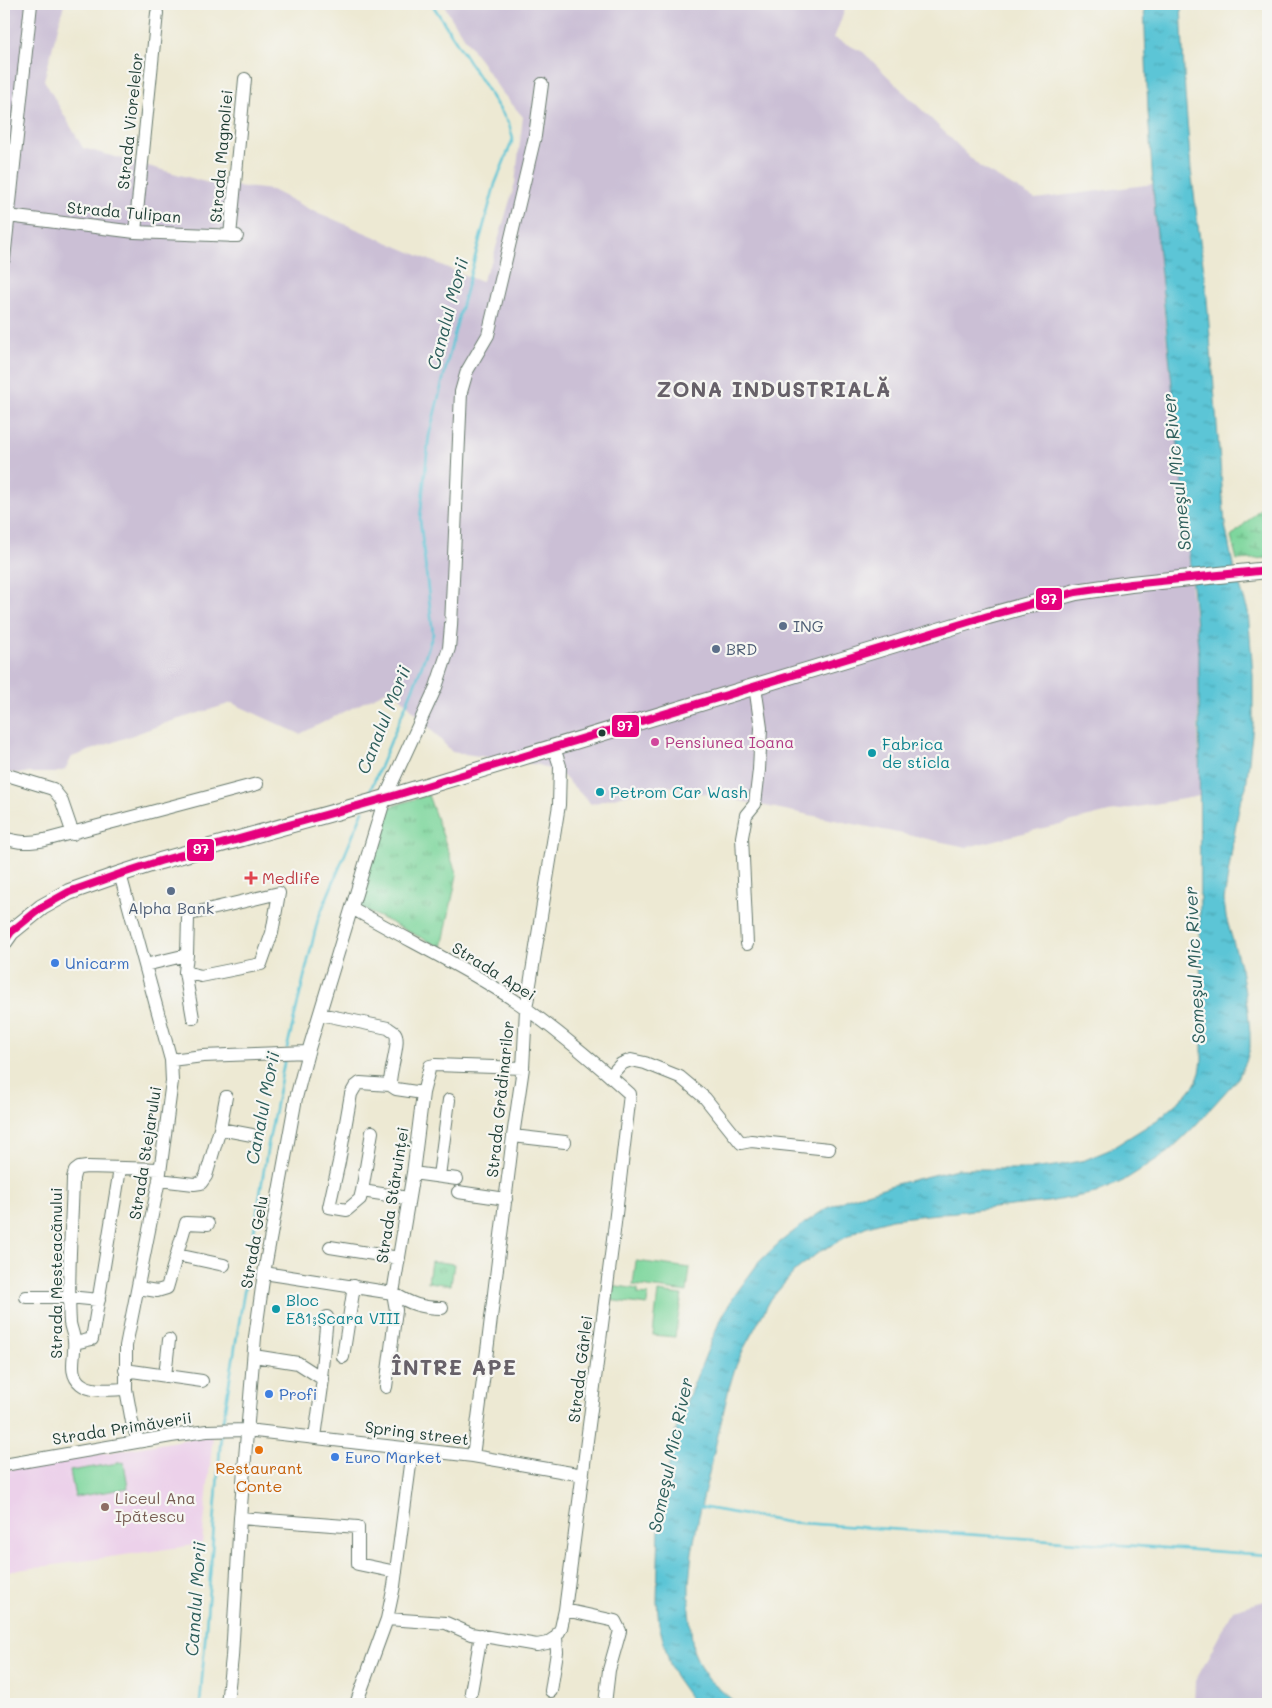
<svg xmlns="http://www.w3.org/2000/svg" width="1272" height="1708" viewBox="0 0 1272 1708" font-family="Mali,sans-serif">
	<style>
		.built { fill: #ecd1ea }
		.industrial { fill: #cbbfd5 }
		.grass { fill: url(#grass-tufts); stroke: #4e8a68 }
		.wetland { fill: url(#wetland-marsh); stroke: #4e8a68 }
		.pitch { fill: #7dd69c; stroke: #4e8a68 }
		.water { fill: url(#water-ripples); stroke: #3d8185 }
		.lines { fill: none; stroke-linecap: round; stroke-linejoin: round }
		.stream { stroke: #5bc5d6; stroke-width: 2.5 }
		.minor-casing { stroke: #67796c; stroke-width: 14 }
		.major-casing { stroke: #67796c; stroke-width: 18 }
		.minor { stroke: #fff; stroke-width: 12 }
		.major { stroke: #fff; stroke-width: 16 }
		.bus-1-casing { stroke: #f6f6f2; stroke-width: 11 }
		.bus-1 { stroke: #e5007d; stroke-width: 8 }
		.service-dot { fill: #5c6f8a; stroke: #f6f6f2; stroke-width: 2 }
		.bus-dot { fill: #1f3d34; stroke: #f6f6f2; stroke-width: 2 }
		.hotel-dot { fill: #d1479c; stroke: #f6f6f2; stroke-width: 2 }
		.culture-dot { fill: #0f9aa8; stroke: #f6f6f2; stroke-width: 2 }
		.health-dot { fill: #e0444e; stroke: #f6f6f2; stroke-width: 2 }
		.shop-dot { fill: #3f7fe0; stroke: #f6f6f2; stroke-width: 2 }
		.food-dot { fill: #e8710a; stroke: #f6f6f2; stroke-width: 2 }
		.education-dot { fill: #8d6e63; stroke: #f6f6f2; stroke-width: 2 }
		.labels { text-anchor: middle; stroke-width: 4.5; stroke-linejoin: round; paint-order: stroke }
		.street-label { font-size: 16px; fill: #1f3d34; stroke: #f6f6f2 }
		.service-label { font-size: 16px; fill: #4e5e75; stroke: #f6f6f2; text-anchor: start }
		.hotel-label { font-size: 16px; fill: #b23c85; stroke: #f6f6f2; text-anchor: start }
		.culture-label { font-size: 16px; fill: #0d838f; stroke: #f6f6f2; text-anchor: start }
		.health-label { font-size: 16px; fill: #be3a42; stroke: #f6f6f2; text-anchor: start }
		.shop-label { font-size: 16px; fill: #366cbe; stroke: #f6f6f2; text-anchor: start }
		.food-label { font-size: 16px; fill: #c56008; stroke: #f6f6f2 }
		.education-label { font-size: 16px; fill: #785e54; stroke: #f6f6f2; text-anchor: start }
		.water-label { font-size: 18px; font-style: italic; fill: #2e5f5c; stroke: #f6f6f2 }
		.district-label { font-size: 21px; font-weight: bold; letter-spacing: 1px; fill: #676169; stroke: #f6f6f2 }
		.line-badge { stroke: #f6f6f2; stroke-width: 2 }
		.badge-label { font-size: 14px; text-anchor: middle; font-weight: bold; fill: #fff }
	</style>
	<defs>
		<pattern id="grass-tufts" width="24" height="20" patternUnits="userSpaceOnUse" patternTransform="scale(1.25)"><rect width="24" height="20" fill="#7dd69c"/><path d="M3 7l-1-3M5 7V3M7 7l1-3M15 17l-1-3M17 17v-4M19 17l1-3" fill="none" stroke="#66af80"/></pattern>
		<pattern id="wetland-marsh" width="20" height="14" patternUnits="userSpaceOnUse" patternTransform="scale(1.25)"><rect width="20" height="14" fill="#7dd69c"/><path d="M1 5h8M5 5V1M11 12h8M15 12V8" fill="none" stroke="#66af80"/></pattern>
		<pattern id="water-ripples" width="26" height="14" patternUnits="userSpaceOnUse" patternTransform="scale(1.25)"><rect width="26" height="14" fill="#5bc5d6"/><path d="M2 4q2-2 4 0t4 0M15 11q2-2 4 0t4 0" fill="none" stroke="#4ba1ae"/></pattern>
	</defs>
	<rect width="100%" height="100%" fill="#f6f6f2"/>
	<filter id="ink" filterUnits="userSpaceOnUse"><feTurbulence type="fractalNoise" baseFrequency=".02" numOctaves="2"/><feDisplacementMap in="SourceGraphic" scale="10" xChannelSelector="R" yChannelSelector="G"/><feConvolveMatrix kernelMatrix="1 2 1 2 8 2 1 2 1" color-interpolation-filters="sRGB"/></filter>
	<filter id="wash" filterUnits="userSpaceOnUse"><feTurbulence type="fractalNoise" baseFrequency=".0096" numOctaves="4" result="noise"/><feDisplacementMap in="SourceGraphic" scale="20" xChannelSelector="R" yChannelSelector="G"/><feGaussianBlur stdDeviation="1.12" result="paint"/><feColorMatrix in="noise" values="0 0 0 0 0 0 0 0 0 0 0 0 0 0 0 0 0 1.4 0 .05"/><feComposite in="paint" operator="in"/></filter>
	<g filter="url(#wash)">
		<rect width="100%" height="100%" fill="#ede9d3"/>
		<path class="built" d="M213,1435L202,1544L4,1572V1470Z"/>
		<path class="industrial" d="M4,4H64L44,80L83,148L209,183L272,190L307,208L481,282L493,258L515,183L523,117L500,90L450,16L444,4H847L834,38L863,52L980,167L1035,199L1154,184L1155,214L1166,334L1182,473L1191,590L1199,655L1198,735L1200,796L1109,812L967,847L662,785L591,804L563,776L539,765L452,752L392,688L300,734L232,703L166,723L72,757L65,770L55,773H4Z
			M1268,1600V1704H1194L1195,1681L1233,1610Z"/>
		<path class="grass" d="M428,795L457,875L442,948L357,906L386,808Z
			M431,1261L454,1264L451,1285L428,1282Z"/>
		<path class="wetland" d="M1268,501V557L1267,558L1237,560L1231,537Z"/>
		<path class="pitch" d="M636,1261L690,1268L687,1292L633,1285Z
			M610,1285L638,1289V1294L648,1295L647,1305L608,1300Z
			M658,1292L682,1295L675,1337L653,1335Z
			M124,1462L128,1488L75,1497L70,1471Z"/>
		<path class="water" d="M1144,4H1181L1185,94L1191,170L1206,287L1225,525L1233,565L1248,611L1253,675V725L1246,787L1240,803L1235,830L1224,900L1226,917L1241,969L1248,1011L1250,1033V1048L1246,1062L1238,1078L1193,1128L1168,1152L1123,1181L1096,1193L1048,1202L891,1219L865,1227L819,1252L795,1271L771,1299L744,1348L735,1368L729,1388L698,1520L692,1552L689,1583V1611L693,1650L701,1668L709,1680L737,1704H694L677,1680L670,1665L659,1625L657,1601L659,1525L669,1464L678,1422L718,1325L732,1299L759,1262L779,1243L806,1222L824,1210L847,1199L896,1184L957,1169H1030L1056,1166L1085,1160L1109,1150L1157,1120L1187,1094L1195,1084L1200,1073L1202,1060V1016L1200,962L1199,655L1155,214L1148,111Z"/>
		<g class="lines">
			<path class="stream" d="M368,796L418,676L433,634L420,519L429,436L457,323L495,184L513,139L509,124L432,4
				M287,1048L318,919L363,811
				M222,1427L268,1145L285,1058
				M700,1507L786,1522L1268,1555
				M200,1704L221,1435"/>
		</g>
	</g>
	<g filter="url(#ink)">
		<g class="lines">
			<g class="minor-casing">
				<path id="minor" d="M8,216L135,232L237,236
					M135,232L157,13
					M230,236L245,79
					M4,259L31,4
					M4,774L53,789L61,799L73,834
					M4,838C19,843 29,843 45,840L257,784
					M120,874L171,1060L172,1081L159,1180L126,1346V1389L132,1422L138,1441
					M352,908C410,942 472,970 527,1009C562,1035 597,1064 630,1094L613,1240L565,1610L561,1628L556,1637L547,1643L537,1645L471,1634L446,1623L387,1619
					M747,944L742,837L746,815L755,804L759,770L761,728L755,686
					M145,965L187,955L185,972L201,976L261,964L272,933L279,893L190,914L188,918L187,955
					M185,972L193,1018
					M320,1014L388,1028C389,1029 394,1032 395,1033C401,1041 389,1072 390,1085L396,1089L423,1093
					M171,1060L203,1056L308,1052
					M610,1076L621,1064L631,1060L645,1063L680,1077L705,1098L741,1143L751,1141L829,1149
					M390,1085L360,1083L355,1087L351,1094L339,1162L329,1207L347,1210L360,1199L362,1191L408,1198
					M220,1129L252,1135
					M513,1136L565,1142
					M413,1173L457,1179
					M439,1176L449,1100
					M159,1180L194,1184L201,1183L206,1176L220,1129L226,1097
					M362,1191L372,1132
					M458,1192L506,1199
					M330,1247L399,1258
					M177,1255L224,1265
					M264,1273L393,1293L413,1173L423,1093L430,1066L435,1065L523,1068
					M138,1288L157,1291L167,1288L186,1223L208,1224
					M393,1293C410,1304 422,1308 442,1308
					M26,1297H69L99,1300
					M75,1343L92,1339L120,1169
					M254,1356L298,1363L323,1379L315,1437
					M343,1357L354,1286
					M125,1370L202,1381
					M165,1376L169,1340
					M321,1378L327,1317
					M386,1387L396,1310L393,1293
					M126,1389C113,1389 92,1393 81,1384C67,1373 76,1355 74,1341C74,1335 71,1329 70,1323C67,1275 72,1226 73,1178L75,1171L79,1168L87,1167L160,1169
					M473,1456L488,1343L513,1136L523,1068L526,1009L559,805L560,766L554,748
					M4,1465L171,1436L207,1431L247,1430L473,1456L583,1475
					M240,1518L358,1527V1564L396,1572
					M565,1610L615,1621L620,1631L609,1670L605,1704
					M551,1691L557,1652L556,1637
					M471,1692L481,1635
					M227,1704L232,1657L240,1518L255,1337L264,1273L296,1098L308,1052L385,798L436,687L449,648L451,626L461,392L467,371L488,335L535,136L542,84
					M356,1704L387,1619L394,1586L412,1450"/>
			</g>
			<g class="major-casing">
				<path id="major" d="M4,942L11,932L42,907L69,892L120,874L160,861L393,796L988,616L1076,592L1131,584L1268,570"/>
			</g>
			<use href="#minor" class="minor"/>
			<use href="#major" class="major"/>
			<g class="bus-1-casing">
				<path id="bus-1" d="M4,942L11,932L42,907L69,892L120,874L160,861L393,796L988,616L1076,592L1131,584L1268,570"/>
			</g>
			<use href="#bus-1" class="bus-1"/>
		</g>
	</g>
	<g class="service-dot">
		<circle cx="783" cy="626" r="5"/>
		<circle cx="716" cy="649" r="5"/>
		<circle cx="171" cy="891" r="5"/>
	</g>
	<circle class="bus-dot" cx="602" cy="733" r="4.5"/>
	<circle class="hotel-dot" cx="655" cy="742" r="5"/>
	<g class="culture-dot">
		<circle cx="872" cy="753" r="5"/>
		<circle cx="600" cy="792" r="5"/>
		<circle cx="276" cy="1309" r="5"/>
	</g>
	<path class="health-dot" d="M248.5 870.5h5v5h5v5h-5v5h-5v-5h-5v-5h5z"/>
	<g class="shop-dot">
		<circle cx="55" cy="963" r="5"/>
		<circle cx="269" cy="1394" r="5"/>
		<circle cx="335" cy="1457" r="5"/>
	</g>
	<circle class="food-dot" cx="259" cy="1450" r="5"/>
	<circle class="education-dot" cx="105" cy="1507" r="5"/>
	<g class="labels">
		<g class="street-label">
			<text transform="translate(130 121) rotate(-84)" y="6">Strada Viorelelor</text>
			<text transform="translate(221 156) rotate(-85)" y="6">Strada Magnoliei</text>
			<text transform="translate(124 212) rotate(5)" y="6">Strada Tulipan</text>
			<text transform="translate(494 971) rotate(32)" y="6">Strada Apei</text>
			<text transform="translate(500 1099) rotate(-84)" y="6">Strada Grădinarilor</text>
			<text transform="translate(145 1153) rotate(-81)" y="6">Strada Stejarului</text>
			<text transform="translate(392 1195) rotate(-81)" y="6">Strada Stăruinței</text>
			<text transform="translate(254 1242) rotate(-80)" y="6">Strada Gelu</text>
			<text transform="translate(56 1273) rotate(-90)" y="6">Strada Mesteacănului</text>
			<text transform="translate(580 1369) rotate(-83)" y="6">Strada Gârlei</text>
			<text transform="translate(122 1428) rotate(-9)" y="6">Strada Primăverii</text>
			<text transform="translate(417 1433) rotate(7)" y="6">Spring street</text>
		</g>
		<g class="service-label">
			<text x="793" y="632">ING</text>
			<text x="726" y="655">BRD</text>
			<text x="171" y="914" text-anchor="middle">Alpha Bank</text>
		</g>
		<g class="hotel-label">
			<text x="665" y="748">Pensiunea Ioana</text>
		</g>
		<g class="culture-label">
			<text x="882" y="750">Fabrica<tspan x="882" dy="18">de sticla</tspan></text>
			<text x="610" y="798">Petrom Car Wash</text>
			<text x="286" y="1306">Bloc<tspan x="286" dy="18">E81;Scara VIII</tspan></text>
		</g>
		<g class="health-label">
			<text x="262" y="884">Medlife</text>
		</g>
		<g class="shop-label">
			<text x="65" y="969">Unicarm</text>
			<text x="279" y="1400">Profi</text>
			<text x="345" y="1463">Euro Market</text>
		</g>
		<g class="food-label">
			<text x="259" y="1474">Restaurant<tspan x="259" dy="18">Conte</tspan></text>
		</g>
		<g class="education-label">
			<text x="115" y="1504">Liceul Ana<tspan x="115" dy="18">Ipătescu</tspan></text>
		</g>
		<g class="water-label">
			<text transform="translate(448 314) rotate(-75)" y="6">Canalul Morii</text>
			<text transform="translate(1177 472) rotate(-96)" y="6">Someşul Mic River</text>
			<text transform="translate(384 720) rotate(-68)" y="6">Canalul Morii</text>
			<text transform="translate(1195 965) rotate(-93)" y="6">Someşul Mic River</text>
			<text transform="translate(263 1108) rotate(-79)" y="6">Canalul Morii</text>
			<text transform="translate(671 1455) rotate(-78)" y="6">Someşul Mic River</text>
			<text transform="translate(196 1599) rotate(-86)" y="6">Canalul Morii</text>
		</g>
		<g class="district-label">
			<text x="774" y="397">ZONA INDUSTRIALĂ</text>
			<text x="454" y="1375">ÎNTRE APE</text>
		</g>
	</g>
	<g class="line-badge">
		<rect x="1035" y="587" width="28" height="24" rx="5" fill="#e5007d"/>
		<rect x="611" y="714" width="29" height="24" rx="5" fill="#e5007d"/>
		<rect x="186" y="838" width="29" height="24" rx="5" fill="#e5007d"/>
	</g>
	<g class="badge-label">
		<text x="1049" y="604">97</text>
		<text x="625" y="731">97</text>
		<text x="201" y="854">97</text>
	</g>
	<rect width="1272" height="1708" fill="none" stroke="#f6f6f2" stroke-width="20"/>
</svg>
